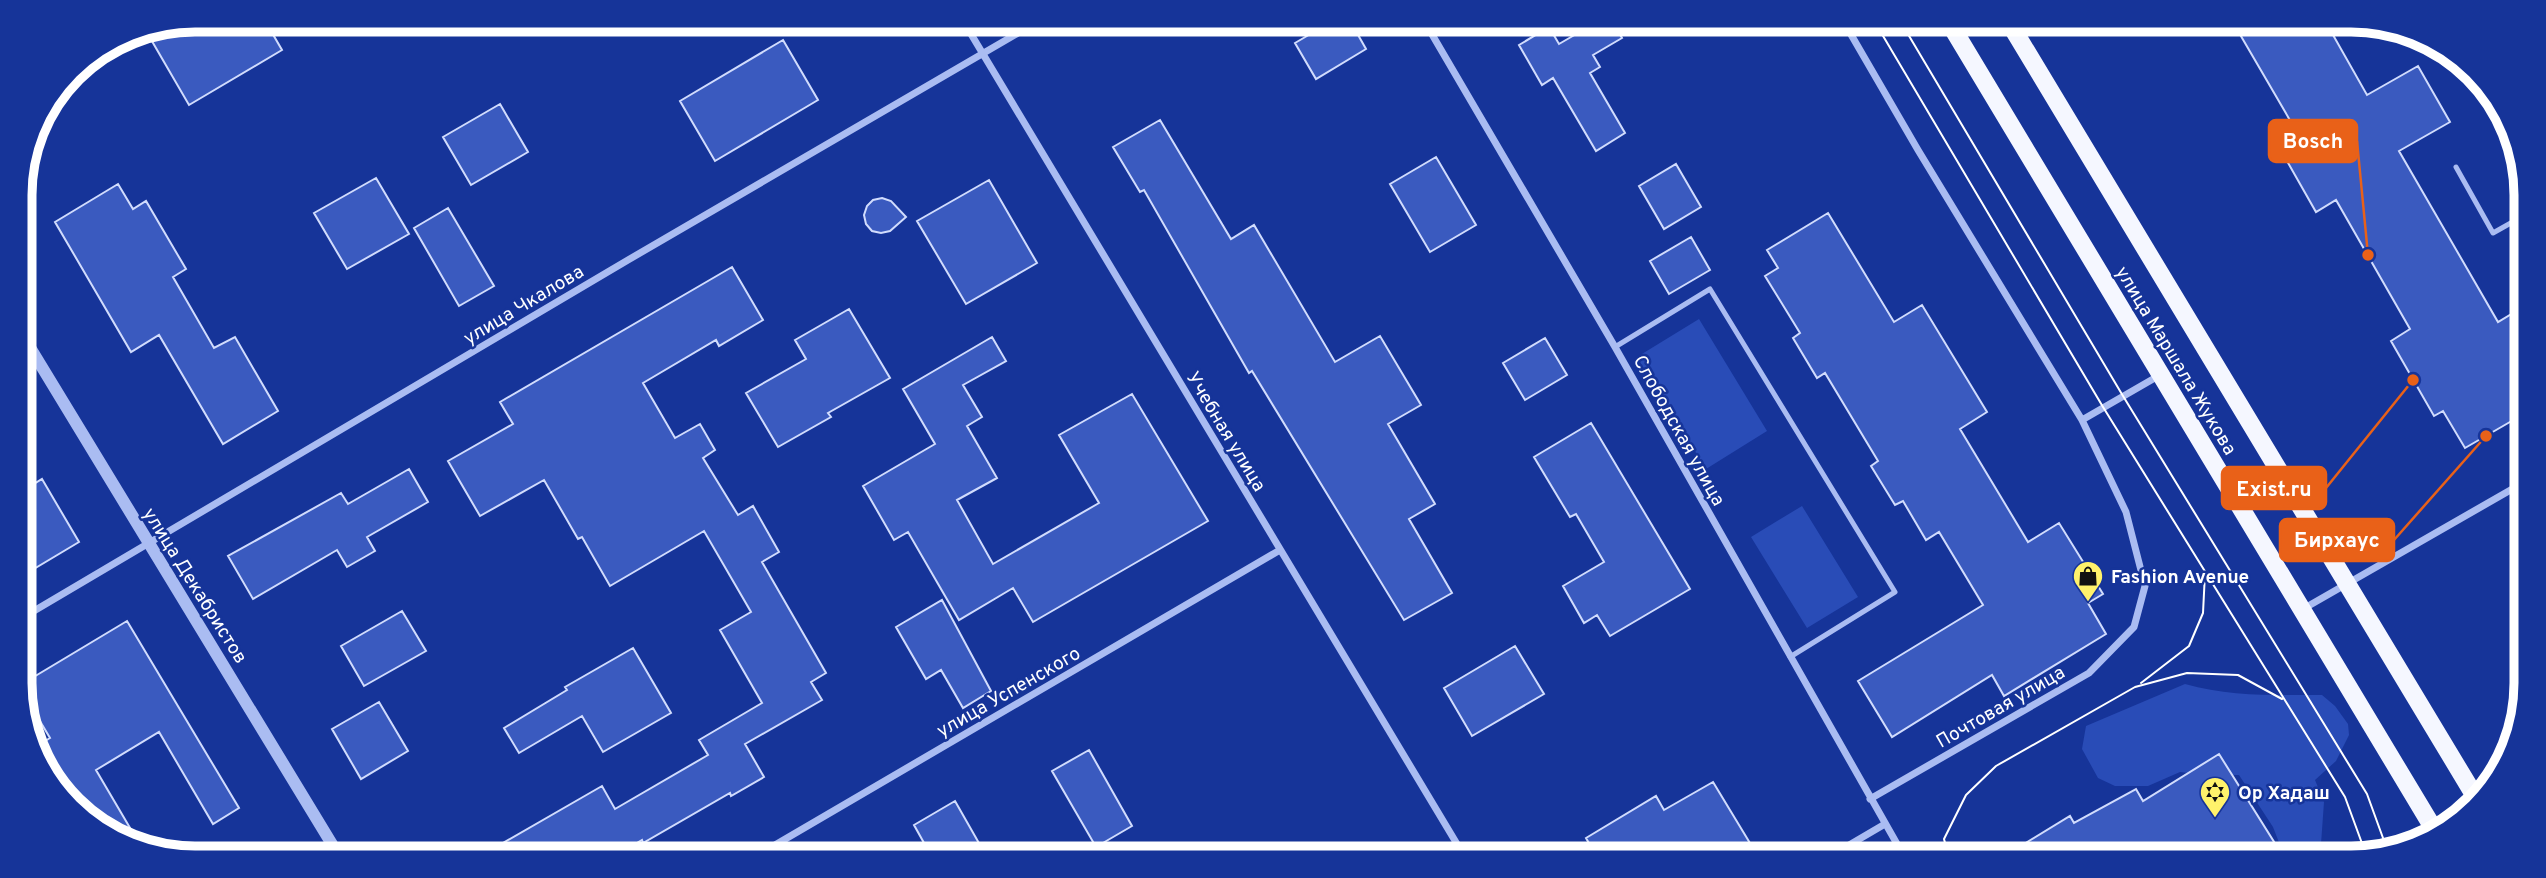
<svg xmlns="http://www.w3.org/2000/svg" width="2546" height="878" viewBox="0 0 2546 878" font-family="Overpass,sans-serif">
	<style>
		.green { fill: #294cb7 }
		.building { fill: #3a5abf; stroke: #d1dcfd; stroke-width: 2 }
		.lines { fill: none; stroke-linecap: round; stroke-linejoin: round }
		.service { stroke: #aabcf2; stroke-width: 5 }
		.minor { stroke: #aabcf2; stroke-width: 7 }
		.tertiary { stroke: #aabcf2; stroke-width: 12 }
		.primary { stroke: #f5f7ff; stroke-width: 18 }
		.tram { stroke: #fff; stroke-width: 2 }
		.labels { text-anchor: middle; stroke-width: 5; stroke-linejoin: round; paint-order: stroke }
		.street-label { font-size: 19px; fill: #fff; stroke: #163499 }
		.poi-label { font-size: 19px; font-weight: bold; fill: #fff; stroke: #163499; text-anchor: start }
		.rim { fill: none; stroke: #fff; stroke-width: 9 }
		.leader { fill: none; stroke: #e96118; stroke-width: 2.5 }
		.callout-dot { fill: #e96118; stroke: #163499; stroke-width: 2.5 }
		.callout { fill: #e96118; stroke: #e96118; stroke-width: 2.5 }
		.callout-label { font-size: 21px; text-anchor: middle; font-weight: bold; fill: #fff }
	</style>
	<rect width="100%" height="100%" fill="#163499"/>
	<path class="green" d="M1699,319L1767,431L1706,469L1637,357Z
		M1802,506L1858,597L1807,628L1751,537Z
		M2185,684C2230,697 2276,695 2322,695L2335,706L2348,724L2349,735L2336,761L2315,780L2324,802L2321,844L2307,858H2285L2273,827L2239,775H2205L2180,772L2148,786H2115L2098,778L2082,749L2086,726Z"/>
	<path class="building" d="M194,19H264L282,50L189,105L149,36L169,24Z
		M1336,19H1349L1366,49L1316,79L1295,43Z
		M1602,19H1611L1622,38L1593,55L1600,67L1590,73L1625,133L1596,151L1553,78L1542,85L1519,45L1549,27L1559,44Z
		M2231,19H2324L2367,95L2418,66L2450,122L2399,151L2498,322L2523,307L2522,415L2465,448L2443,411L2434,416L2391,341L2410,329L2336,200L2316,212L2271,133L2291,122Z
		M783,40L818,100L715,161L680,101Z
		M500,104L528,152L471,185L443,137Z
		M1160,120L1231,239L1254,225L1335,362L1380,336L1421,405L1388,424L1435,504L1409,519L1452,593L1404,620L1252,371L1249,373L1144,190L1140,192L1113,147Z
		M1436,157L1476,225L1430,252L1390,184Z
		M1676,164L1701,207L1664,229L1639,186Z
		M376,178L409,234L347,269L314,213Z
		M989,180L1037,263L966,304L917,221Z
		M118,184L133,209L146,201L186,269L173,277L214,348L235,337L278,411L223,444L159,335L131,352L55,222Z
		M882,198L891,201L906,217L890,231L881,233L872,231L866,224L864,215L867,206L873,200Z
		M448,208L494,286L459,306L414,228Z
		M1828,213L1894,322L1922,305L1987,412L1960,429L2028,542L2059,523L2103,594L2088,603L2106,634L2004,696L1992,675L1892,737L1858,681L1983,605L1939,532L1926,540L1903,501L1895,505L1871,466L1878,461L1825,373L1817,378L1793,338L1800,333L1765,276L1778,268L1767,250Z
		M1691,237L1710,270L1669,294L1650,261Z
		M732,267L763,320L719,346L716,340L643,383L675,438L700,424L715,450L703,458L738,515L753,506L779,552L762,562L826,673L811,682L822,700L745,744L764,777L731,796L730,793L643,843L642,840L610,859H475L602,786L615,809L708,755L699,740L762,703L720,630L751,612L704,531L610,586L582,537L578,539L544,480L480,516L448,461L513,424L500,402Z
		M849,309L890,378L828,413L831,417L778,447L746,393L806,359L795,340Z
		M992,337L1006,361L963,385L982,417L967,426L997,478L957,500L993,564L1099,503L1059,435L1132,394L1208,521L1033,622L1013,588L959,620L908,532L894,540L863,486L935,444L903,389Z
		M1545,338L1567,375L1525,400L1503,363Z
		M1591,423L1690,589L1610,636L1597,615L1584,623L1563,586L1604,562L1576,514L1570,517L1534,457Z
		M409,469L428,502L367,537L375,551L347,567L337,550L253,599L228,556L341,493L348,504Z
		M42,479L79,542L22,576L21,492Z
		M942,600L991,691L963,708L941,670L926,679L896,627Z
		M402,611L426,651L364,686L341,646Z
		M127,621L239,808L213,824L159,732L96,770L143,850H139L63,799L37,746L50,738L22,691V684Z
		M1515,646L1544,694L1472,736L1444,688Z
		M633,648L671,713L603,752L582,716L519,753L504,728L567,690L565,687Z
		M379,702L408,751L361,779L332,729Z
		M1089,750L1132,826L1096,847L1052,771Z
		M2219,754L2276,845L2255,858H2001L2070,816L2074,823L2136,789L2143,801Z
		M1713,782L1759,858L1598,859L1586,838L1656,796L1664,810Z
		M955,801L988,859H933L914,825Z"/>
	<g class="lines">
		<path class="service" d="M2372,23L2374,26L2379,24
			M2456,167L2493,233L2525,215
			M1615,347L1710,289L1895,592L1790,657"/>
		<path class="minor" d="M962,19L1466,859
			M1423,19L1615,347L1905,858
			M1842,19L1918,150L2082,420L2126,512L2145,586L2134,627L2089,673L1870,799
			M2082,420L2160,375
			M2303,609L2521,484
			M22,618L628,260L1042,19
			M1827,858L1885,824
			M751,859L1280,550"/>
		<path class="tertiary" d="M20,331L341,859"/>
		<path class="primary" d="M1947,19L2435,831
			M2007,19L2476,798"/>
		<path class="tram" d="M1873,19L2103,407L2345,797L2367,857
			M1899,19L2123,396L2367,794L2387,849
			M2141,683L2189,646L2203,613L2205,573
			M1949,858L1944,839L1966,795L1996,766L2135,687L2187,673L2238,675L2282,699"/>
	</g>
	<defs>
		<g id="shop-pin" transform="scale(1.575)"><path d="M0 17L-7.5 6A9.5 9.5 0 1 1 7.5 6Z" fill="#fff26b" stroke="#163499"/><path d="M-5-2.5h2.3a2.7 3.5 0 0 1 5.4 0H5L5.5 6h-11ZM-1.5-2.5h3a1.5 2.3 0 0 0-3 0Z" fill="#111"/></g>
		<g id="synagogue-pin" transform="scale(1.575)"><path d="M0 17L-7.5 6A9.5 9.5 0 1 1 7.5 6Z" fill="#fff26b" stroke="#163499"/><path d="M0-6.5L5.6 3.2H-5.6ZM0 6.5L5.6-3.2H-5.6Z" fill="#111"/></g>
	</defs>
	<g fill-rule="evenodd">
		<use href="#shop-pin" x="2088" y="576"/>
		<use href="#synagogue-pin" x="2215" y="792"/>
	</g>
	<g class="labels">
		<g class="street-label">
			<text transform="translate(523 304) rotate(-31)" y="7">улица Чкалова</text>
			<text transform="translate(2177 360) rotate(59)" y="7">улица Маршала Жукова</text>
			<text transform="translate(1680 430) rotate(61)" y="7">Слободская улица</text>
			<text transform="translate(1227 431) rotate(59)" y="7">Учебная улица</text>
			<text transform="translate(196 585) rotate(58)" y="7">улица Декабристов</text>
			<text transform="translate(1008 691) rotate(-30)" y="7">улица Успенского</text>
			<text transform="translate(2000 706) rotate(-30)" y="7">Почтовая улица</text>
		</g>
		<g class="poi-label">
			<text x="2111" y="583">Fashion Avenue</text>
			<text x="2238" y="799">Ор Хадаш</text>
		</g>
	</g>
	<path d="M0 0H2546V878H0ZM195 32H2351A163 163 0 0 1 2514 195V683A163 163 0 0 1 2351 846H195A163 163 0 0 1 32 683V195A163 163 0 0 1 195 32Z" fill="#163499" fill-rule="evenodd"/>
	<path class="rim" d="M195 32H2351A163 163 0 0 1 2514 195V683A163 163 0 0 1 2351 846H195A163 163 0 0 1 32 683V195A163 163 0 0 1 195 32Z"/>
	<path class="leader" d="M2368 255L2357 141M2413 380L2326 488M2486 436L2394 540"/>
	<g class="callout-dot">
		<circle cx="2368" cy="255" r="7"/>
		<circle cx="2413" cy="380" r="7"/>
		<circle cx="2486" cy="436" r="7"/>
	</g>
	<g class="callout">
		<rect x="2269" y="120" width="88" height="42" rx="7"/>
		<rect x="2222" y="467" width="104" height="42" rx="7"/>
		<rect x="2280" y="519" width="114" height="42" rx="7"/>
	</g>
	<g class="callout-label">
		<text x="2313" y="148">Bosch</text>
		<text x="2274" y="496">Exist.ru</text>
		<text x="2337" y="547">Бирхаус</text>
	</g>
</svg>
